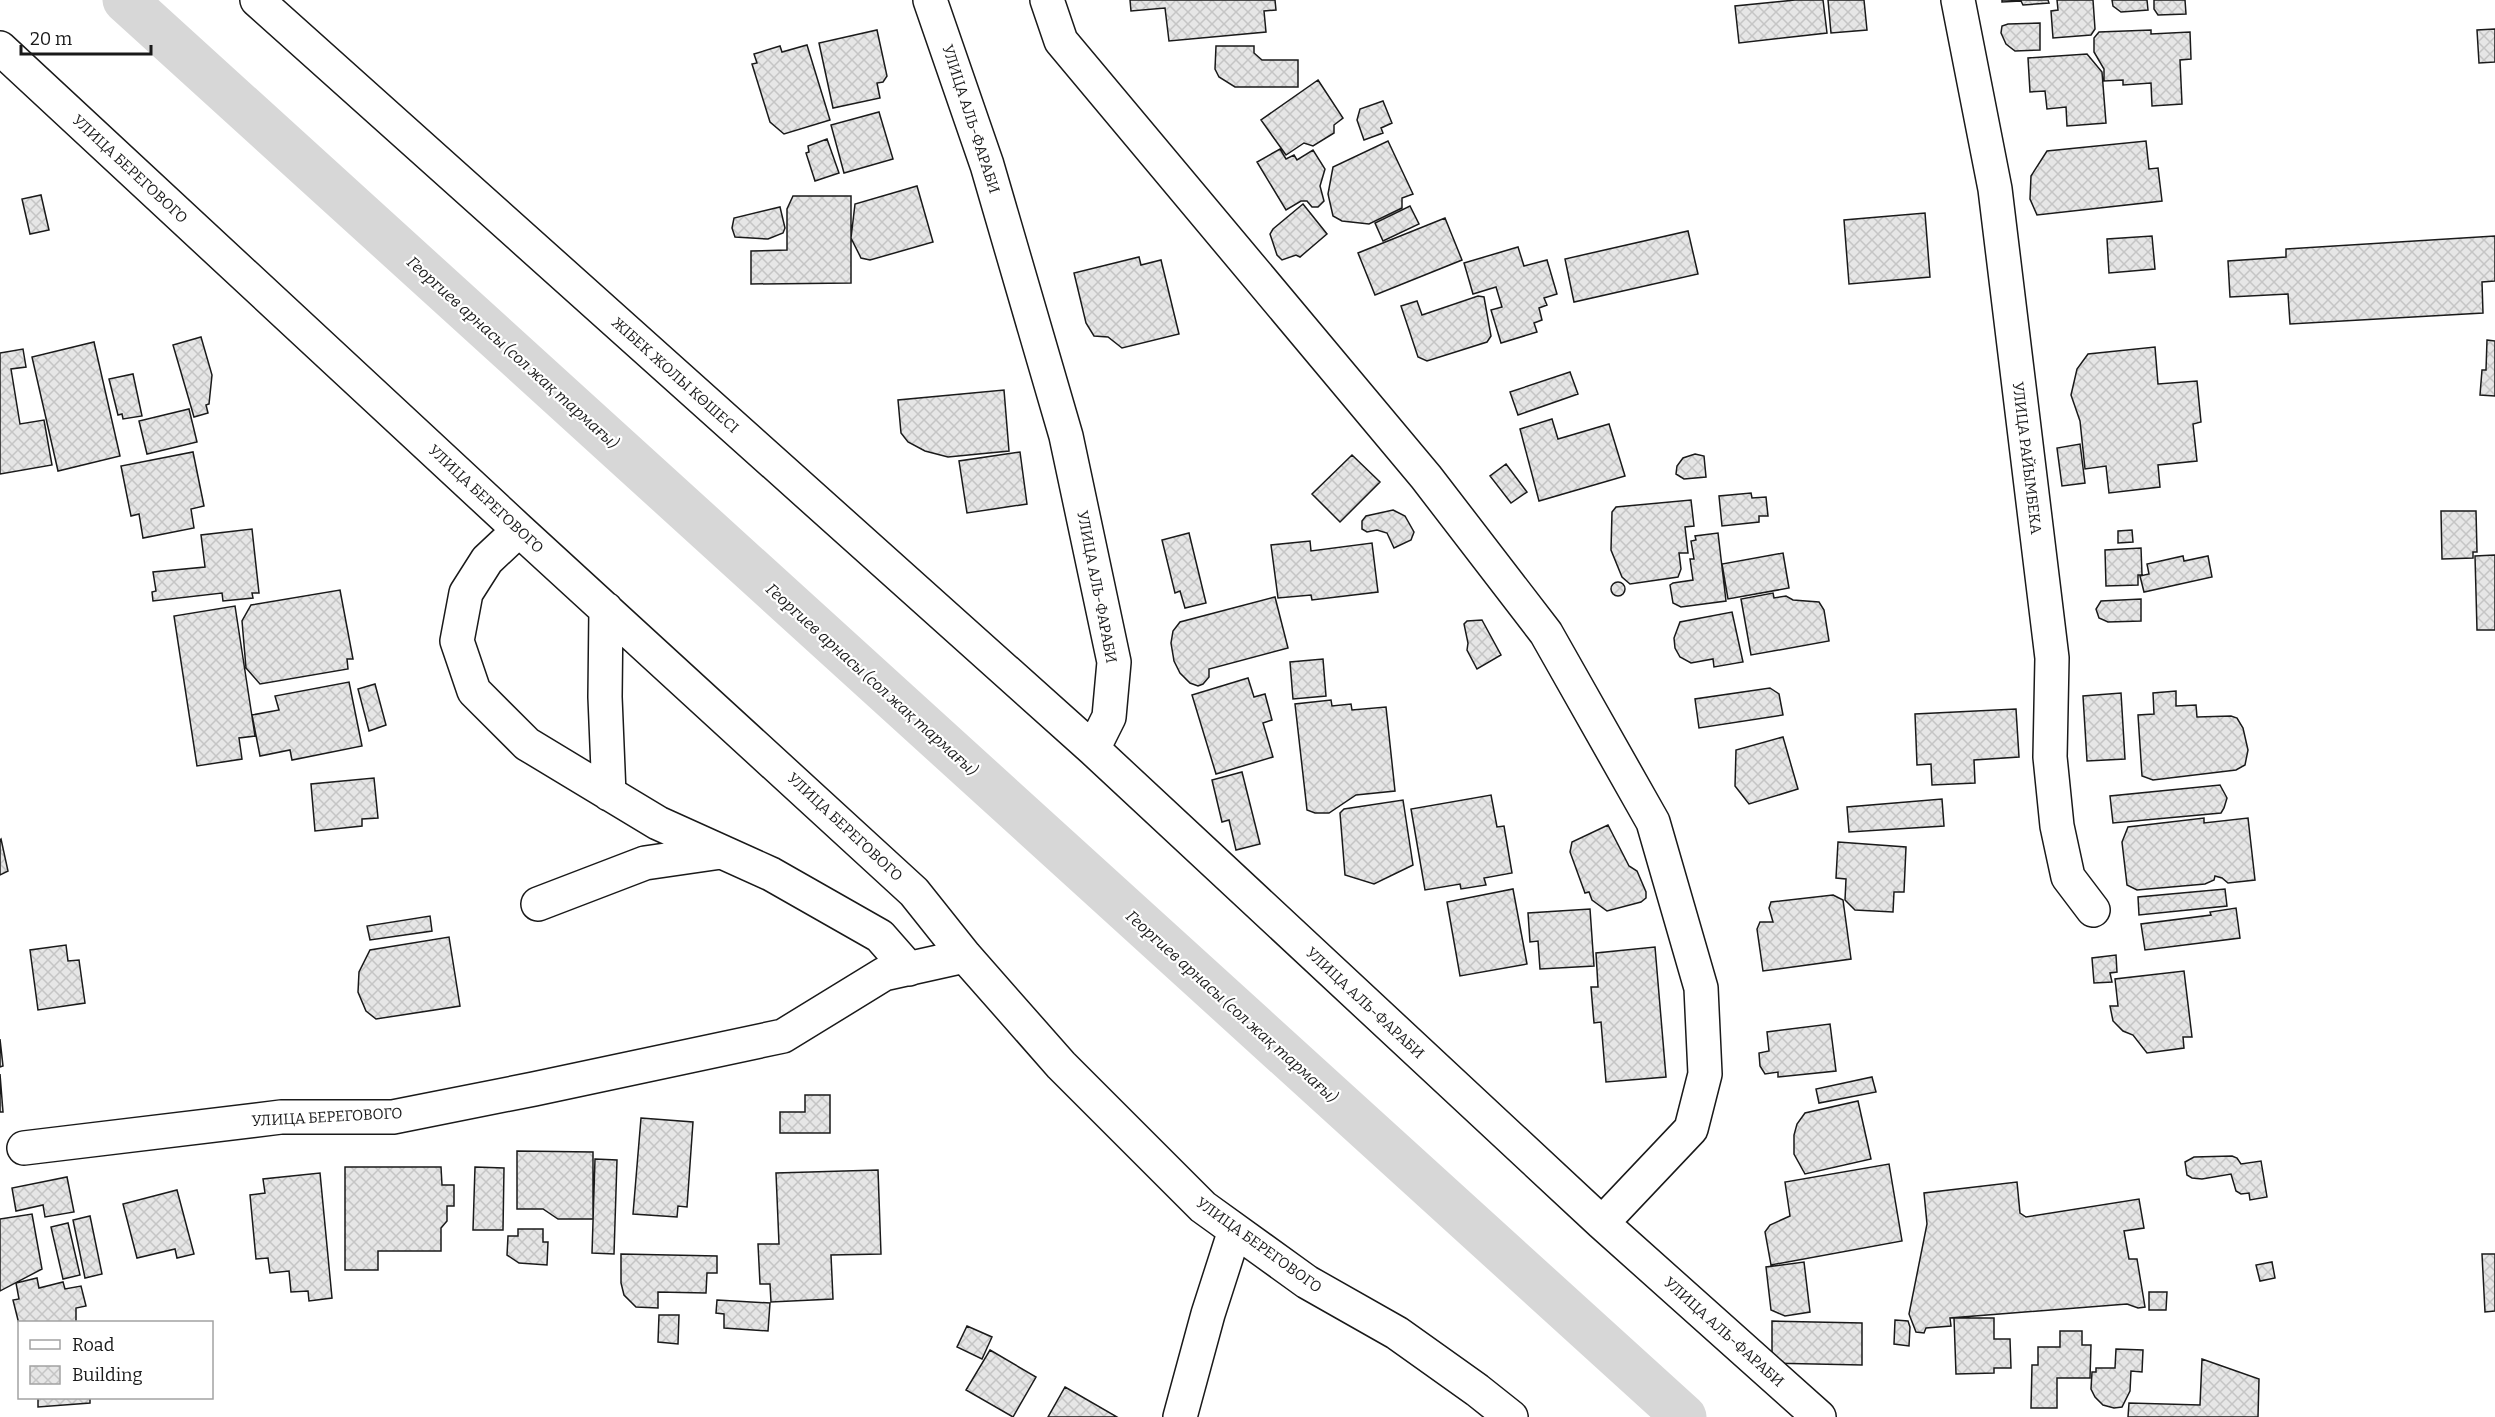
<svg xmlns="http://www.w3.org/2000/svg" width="2495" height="1417" viewBox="0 0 2495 1417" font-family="Bitter,serif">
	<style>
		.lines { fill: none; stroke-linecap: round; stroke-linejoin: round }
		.canal { stroke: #d7d7d7; stroke-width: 45 }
		.building { fill: url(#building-cross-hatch); stroke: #1a1a1a; stroke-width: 1.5 }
		.minor-casing { stroke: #1a1a1a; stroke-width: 36 }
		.minor { stroke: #fff; stroke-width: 33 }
		.labels { text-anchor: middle; stroke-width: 4.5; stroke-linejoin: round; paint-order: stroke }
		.street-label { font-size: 15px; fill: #1a1a1a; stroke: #fff }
		.water-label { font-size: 16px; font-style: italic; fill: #1a1a1a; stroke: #fff }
	</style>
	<defs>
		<pattern id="building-cross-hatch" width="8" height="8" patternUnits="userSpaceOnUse" patternTransform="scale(1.5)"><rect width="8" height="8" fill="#e6e6e6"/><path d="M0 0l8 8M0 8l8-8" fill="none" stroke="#c5c5c5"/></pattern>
	</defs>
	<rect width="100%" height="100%" fill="#fff"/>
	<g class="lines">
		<path class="canal" d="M125,0L1684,1417"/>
	</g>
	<path class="building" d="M1130,0H1275L1276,10L1264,11L1266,32L1169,41L1165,8L1131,11Z
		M1795,0H1823L1827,33L1739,43L1735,6Z
		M1828,0H1864L1867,30L1831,33Z
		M2002,0H2048L2049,3L2023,5L2021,1L2002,2Z
		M2057,0H2093L2095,29L2091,35L2053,38L2051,11L2058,10Z
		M2112,0H2147L2148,10L2121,12L2113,6Z
		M2154,0H2185L2186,14L2158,15L2154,9Z
		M2040,23V50L2015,51L2006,44L2001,33L2002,26L2008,24Z
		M2495,29V62L2479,63L2477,30Z
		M877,30L887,76L883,82L877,83L880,98L833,108L819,43Z
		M2151,30V34L2190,32L2191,59L2180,60L2182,104L2152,106L2151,83L2123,85V80L2104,81V69L2094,52V38L2099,32Z
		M807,45L830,120L784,134L770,122L752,64L757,63L754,54L780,46L782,52Z
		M1216,46H1254V53L1262,60H1298V87H1235L1219,77L1215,69Z
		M2087,54L2102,72L2106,123L2067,126L2066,107L2047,109L2045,91L2030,92L2028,58Z
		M1318,80L1343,118L1334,125V133L1313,146L1304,143L1286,155L1261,120Z
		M1383,101L1392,123L1381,128L1383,133L1364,140L1357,120L1360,109Z
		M879,112L893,159L844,173L831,125Z
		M827,139L839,173L815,181L806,153L809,152L808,146Z
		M1388,141L1413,194L1402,198V208L1369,224L1342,221L1333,216L1328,194L1333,167Z
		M2146,141L2149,169L2158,168L2162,201L2037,215L2030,199L2031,176L2047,151Z
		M1280,149L1286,159L1294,155L1297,160L1313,150L1325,169L1320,186L1324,201L1318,207H1312L1307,201H1301L1286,210L1257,162Z
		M917,186L933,242L870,260L861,258L851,238L855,204Z
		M41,195L49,230L30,234L22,199Z
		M793,196H851V283L751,284V251L787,250V209Z
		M1303,204L1327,234L1300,257L1296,255L1282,260L1277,255L1270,234L1273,229Z
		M1410,206L1419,224L1383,241L1375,223Z
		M780,207L785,228L783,233L768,239L735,237L732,228L734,218Z
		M1925,213L1930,277L1849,284L1844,220Z
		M1445,218L1462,260L1375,295L1358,253Z
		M1688,231L1698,274L1574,302L1565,259Z
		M2152,236L2155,269L2109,273L2107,239Z
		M2495,236V281L2482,282L2483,313L2290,324L2288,294L2230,297L2228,261L2286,257V249Z
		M1518,247L1524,266L1547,260L1557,294L1544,298L1547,305L1539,308L1542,320L1534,323L1537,332L1501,343L1491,310L1502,307L1496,287L1473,294L1464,263Z
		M1139,257L1141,265L1161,260L1179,334L1122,348L1108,337L1094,336L1086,323L1074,273Z
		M1478,296L1484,297L1491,336L1487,342L1427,361L1418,357L1401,306L1417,301L1422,315Z
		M201,337L212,375L209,404L206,405L208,413L194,417L173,345Z
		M2487,340L2495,341V396L2480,395L2482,370H2486Z
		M94,342L120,456L58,471L32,357Z
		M2155,347L2158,384L2197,381L2201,422L2193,424L2197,461L2158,465L2160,487L2109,493L2106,466L2085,469L2080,421L2071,395L2077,369L2088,354Z
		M23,349L26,367L11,369L20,424L44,420L52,465L0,474V353Z
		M1570,372L1578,394L1518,415L1510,392Z
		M133,374L142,416L123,419L122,414L118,415L109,379Z
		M1004,390L1009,451L948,457L925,451L908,442L901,433L898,400Z
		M189,409L197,442L147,454L139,421Z
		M1552,419L1558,439L1609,424L1625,476L1539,501L1520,429Z
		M2080,444L2085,483L2062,486L2057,448Z
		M193,452L204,506L191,509L194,528L143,538L139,514L131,516L121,466Z
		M1020,452L1027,504L967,513L959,461Z
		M1695,454L1704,456L1706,477L1684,479L1676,474L1677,466L1683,458Z
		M1352,455L1380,482L1340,522L1312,494Z
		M1506,464L1527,492L1511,503L1490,476Z
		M1751,493L1752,498L1766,497L1768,516H1759V522L1722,526L1719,496Z
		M1691,500L1694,526L1685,527L1688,553H1679L1681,569L1678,577L1630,584L1622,577L1611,550L1612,512L1616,507Z
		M1393,510L1405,516L1414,532L1411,540L1394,548L1387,533L1377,530L1367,532L1362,529V521L1366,516Z
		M2441,511H2476L2477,552H2473V558L2442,559Z
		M252,529L259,593H252L253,598L223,601L222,593L153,601L152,592L156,591L153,572L205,567L201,535Z
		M2132,530L2133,542L2118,543V531Z
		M1189,533L1206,603L1185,608L1180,591L1175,593L1162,540Z
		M1718,533L1726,601L1681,607L1673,603L1670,585L1673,583L1693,580L1690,559H1694L1691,541L1696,540L1695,536Z
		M1310,541L1311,551L1372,543L1378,592L1312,600L1311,595L1278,598L1271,545Z
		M2141,548L2142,575H2138V585L2106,586L2105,550Z
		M1783,553L1789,588L1728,599L1722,564Z
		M2495,555V630H2477L2475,556Z
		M2183,556L2184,561L2208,556L2212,577L2144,592L2140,576L2149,574L2147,564Z
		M1611 589a7 7 0 1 1 14 0a7 7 0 1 1-14 0Z
		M340,590L353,659H347L348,669L260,684L246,668L242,621L251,605Z
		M1773,593L1774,598L1786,596L1793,600L1819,602L1824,610L1829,641L1751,655L1741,599Z
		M1275,597L1288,648L1209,669V677L1203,684L1198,686L1190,683L1180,673L1174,661L1171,643L1173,631L1180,622Z
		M2141,599V621L2108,622L2099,618L2096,609L2101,601Z
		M235,606L255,736L239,738L242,759L197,766L174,616Z
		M1732,612L1743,662L1714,667L1713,659L1691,663L1680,657L1675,648L1674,638L1680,622Z
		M1482,620L1501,655L1477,669L1467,650L1468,643L1464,624L1467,621Z
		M1323,659L1326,696L1293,699L1290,662Z
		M1248,678L1254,697L1265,694L1272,720L1263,723L1273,757L1216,774L1192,695Z
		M349,682L362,746L292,760L290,750L260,756L252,715L279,710L275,696Z
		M375,684L386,725L369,731L358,689Z
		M1770,688L1779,694L1783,715L1699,728L1695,699Z
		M2176,691V706L2196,705L2197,717L2231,716L2237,718L2243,728L2248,750L2245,765L2236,770L2153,780L2142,776L2138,715L2154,714L2153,693Z
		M2121,693L2125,759L2087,761L2083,696Z
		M1331,700L1332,706L1351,704L1352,710L1386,707L1395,791L1356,795L1329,813H1315L1307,810L1295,704Z
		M2016,709L2019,757L1974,760L1975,783L1932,785L1931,764L1917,765L1915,714Z
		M1783,737L1798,789L1749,804L1735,786L1736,750Z
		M1242,772L1260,844L1236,850L1229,820L1222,822L1212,780Z
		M374,778L378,818L362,819V826L315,831L311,784Z
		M2220,785L2227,798L2224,808L2221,813L2113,823L2110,796Z
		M1491,795L1497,827L1504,826L1512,873L1484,878L1486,885L1461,889L1460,884L1425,890L1411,809Z
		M1942,799L1944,826L1849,832L1847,807Z
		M1403,800L1413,865L1374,884L1345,875L1340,813L1344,809Z
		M2204,818V823L2248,818L2255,880L2228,883L2222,878L2215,876L2214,880L2205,884L2137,890L2127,885L2122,842L2128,827Z
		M1608,825L1629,866L1637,871L1646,892V898L1641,902L1607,911L1592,900L1589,892L1585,893L1570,852L1572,842Z
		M1,839L8,871L0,875V840Z
		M1838,842L1906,847L1904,892H1894L1893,912L1855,910L1845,900L1846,879L1836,878Z
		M1513,889L1527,964L1460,976L1447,902Z
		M2225,889L2227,906L2139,915L2138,897Z
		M1833,895L1843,900L1851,959L1763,971L1757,929L1760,922H1773L1769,908L1771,902Z
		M2236,908L2240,938L2145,950L2141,924L2211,915L2210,912Z
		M1590,909L1594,966L1540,969L1538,941L1530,942L1528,913Z
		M430,916L432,931L370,940L367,926Z
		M449,937L460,1006L376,1019L366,1011L358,992L359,972L370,950Z
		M66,945L68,961L79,960L85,1003L38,1010L30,950Z
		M1655,947L1666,1077L1606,1082L1601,1022L1594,1023L1591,987H1598L1596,953Z
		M2116,955L2117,972L2110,973L2112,982L2094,983L2092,958Z
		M2184,971L2192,1037H2183L2184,1048L2147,1053L2133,1035L2123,1031L2113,1021L2110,1006H2118L2115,979Z
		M1830,1024L1836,1071L1778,1077V1072L1765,1074L1760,1066L1759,1053L1769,1051L1767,1032Z
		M0,1039L3,1066L0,1067Z
		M0,1074L3,1112H0Z
		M1872,1077L1876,1092L1819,1103L1816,1089Z
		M805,1095H830V1133H780V1112H805Z
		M1858,1101L1871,1159L1805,1174L1794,1154V1135L1797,1124L1805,1113Z
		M641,1118L693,1122L687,1207L678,1206L677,1217L633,1214Z
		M517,1151L593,1152V1219H558L543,1209H517Z
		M2232,1156L2237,1158L2241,1164L2261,1161L2267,1197L2250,1200L2249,1193L2241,1194L2236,1191L2231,1174L2202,1179L2192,1178L2187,1175L2185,1162L2194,1157Z
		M595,1159L617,1160L614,1254L592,1253Z
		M1889,1164L1902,1241L1771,1265L1765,1232L1770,1225L1790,1216L1785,1182Z
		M345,1167H441L442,1185H454V1206H447V1221L441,1228V1251H378V1270H345Z
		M475,1167L504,1168L503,1230H473Z
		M878,1170L881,1254L831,1255L833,1299L771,1302L770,1284H760L758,1244H779L776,1173Z
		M320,1173L332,1298L309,1301L308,1291L291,1292L289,1271L270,1273L268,1258L256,1259L250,1195L265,1193L263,1179Z
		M67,1177L74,1212L45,1217L43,1205L16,1211L12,1188Z
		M2017,1182L2020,1213L2026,1217L2139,1199L2144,1228L2124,1231L2129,1259H2137L2145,1307L2138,1308L2127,1304L1950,1318L1951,1326L1926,1328L1924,1333L1916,1332L1909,1314L1927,1224L1924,1193Z
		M177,1190L194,1254L177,1258L175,1249L137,1258L123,1204Z
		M32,1214L42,1269L0,1291V1219Z
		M90,1216L102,1274L85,1278L73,1220Z
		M68,1223L80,1275L63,1279L51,1227Z
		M518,1229H543V1242H548L547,1265L519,1263L507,1255L508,1236H518Z
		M621,1254L717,1256V1273H707L706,1293L658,1292V1308L636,1307L624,1295L621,1283Z
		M2482,1254H2495V1311L2485,1312Z
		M1804,1262L1810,1312L1785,1316L1771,1310L1766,1267Z
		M2272,1262L2275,1278L2260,1281L2256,1265Z
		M37,1278L39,1288L63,1282L65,1289L81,1286L86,1306L76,1308V1322H20V1328L13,1300L19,1299L16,1283Z
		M2149,1292H2167L2166,1310H2149Z
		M717,1300L770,1303L768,1331L724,1328V1314L716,1313Z
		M659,1315H679L678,1344L658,1342Z
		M1954,1318H1994V1339H2010L2011,1368H1994V1373L1956,1374Z
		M1895,1320L1908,1321L1910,1327L1909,1346L1894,1344Z
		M1772,1321L1862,1323V1365L1772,1363Z
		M967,1326L992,1337L982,1359L957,1347Z
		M2060,1331H2082V1345H2091L2090,1378H2057V1408H2031L2032,1365H2038V1347H2060Z
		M2116,1349L2143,1350L2142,1372L2131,1371L2130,1391L2122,1407L2114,1408L2103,1405L2095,1397L2091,1389L2092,1372H2096V1368H2115Z
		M990,1350L1036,1377L1013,1417L966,1390Z
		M2202,1359L2259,1379L2258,1417H2128L2129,1403L2200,1405Z
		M1065,1387L1117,1417H1048Z
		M38,1398H90V1403L38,1407Z"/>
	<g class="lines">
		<g class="minor-casing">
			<path id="minor" d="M257,0L1093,749L1602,1223L1819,1417
				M930,0L987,165L1066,436L1114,662L1109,717L1093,749
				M1047,0L1061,41L1426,477L1546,633L1653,822L1701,988L1705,1074L1691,1129L1602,1223
				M1958,0L1995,189L2052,658L2050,757L2057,826L2068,877L2093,910
				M0,48L519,530L914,892L965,956L1061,1065L1203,1207L1307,1282L1397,1333L1477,1390L1511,1417
				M519,530L487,560L466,593L457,641L474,691L527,744L658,823L771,874L880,936L909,969
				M606,609L605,697L609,794
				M538,904L645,863L721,852
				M24,1148L281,1117H393L534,1089L783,1036L884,974L965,956
				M1180,1417L1208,1314L1235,1230"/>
		</g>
		<use href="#minor" class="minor"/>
	</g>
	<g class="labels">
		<g class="street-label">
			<text transform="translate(971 119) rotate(72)" y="5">УЛИЦА АЛЬ-ФАРАБИ</text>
			<text transform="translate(130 169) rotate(43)" y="5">УЛИЦА БЕРЕГОВОГО</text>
			<text transform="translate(675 375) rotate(42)" y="5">ЖІБЕК ЖОЛЫ КӨШЕСІ</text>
			<text transform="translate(2027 458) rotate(83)" y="5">УЛИЦА РАЙЫМБЕКА</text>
			<text transform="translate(486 499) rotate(43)" y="5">УЛИЦА БЕРЕГОВОГО</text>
			<text transform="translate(1097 587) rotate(79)" y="5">УЛИЦА АЛЬ-ФАРАБИ</text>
			<text transform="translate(845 827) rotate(43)" y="5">УЛИЦА БЕРЕГОВОГО</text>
			<text transform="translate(1365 1003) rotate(43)" y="5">УЛИЦА АЛЬ-ФАРАБИ</text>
			<text transform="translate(327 1117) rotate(-3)" y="5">УЛИЦА БЕРЕГОВОГО</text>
			<text transform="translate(1259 1245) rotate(36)" y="5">УЛИЦА БЕРЕГОВОГО</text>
			<text transform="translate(1724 1332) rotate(42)" y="5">УЛИЦА АЛЬ-ФАРАБИ</text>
		</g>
		<g class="water-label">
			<text transform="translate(513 352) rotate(42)" y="6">Георгиев арнасы (сол жақ тармағы)</text>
			<text transform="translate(872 679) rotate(42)" y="6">Георгиев арнасы (сол жақ тармағы)</text>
			<text transform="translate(1232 1006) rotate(42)" y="6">Георгиев арнасы (сол жақ тармағы)</text>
		</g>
	</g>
	<rect x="18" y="1321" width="195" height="78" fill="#ffffff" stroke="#a3a3a3" stroke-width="1.5"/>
	<rect x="30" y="1340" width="30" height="9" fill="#ffffff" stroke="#a3a3a3" stroke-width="1.5"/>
	<text x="72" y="1351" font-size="18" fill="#1a1a1a">Road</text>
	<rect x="30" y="1366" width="30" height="18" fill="url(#building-cross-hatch)" stroke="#a3a3a3" stroke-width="1.5"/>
	<text x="72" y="1381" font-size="18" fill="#1a1a1a">Building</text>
	<path d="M21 45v9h130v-9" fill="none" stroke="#1a1a1a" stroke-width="3"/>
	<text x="30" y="45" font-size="18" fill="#1a1a1a" stroke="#ffffff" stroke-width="4.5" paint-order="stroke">20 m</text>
</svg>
